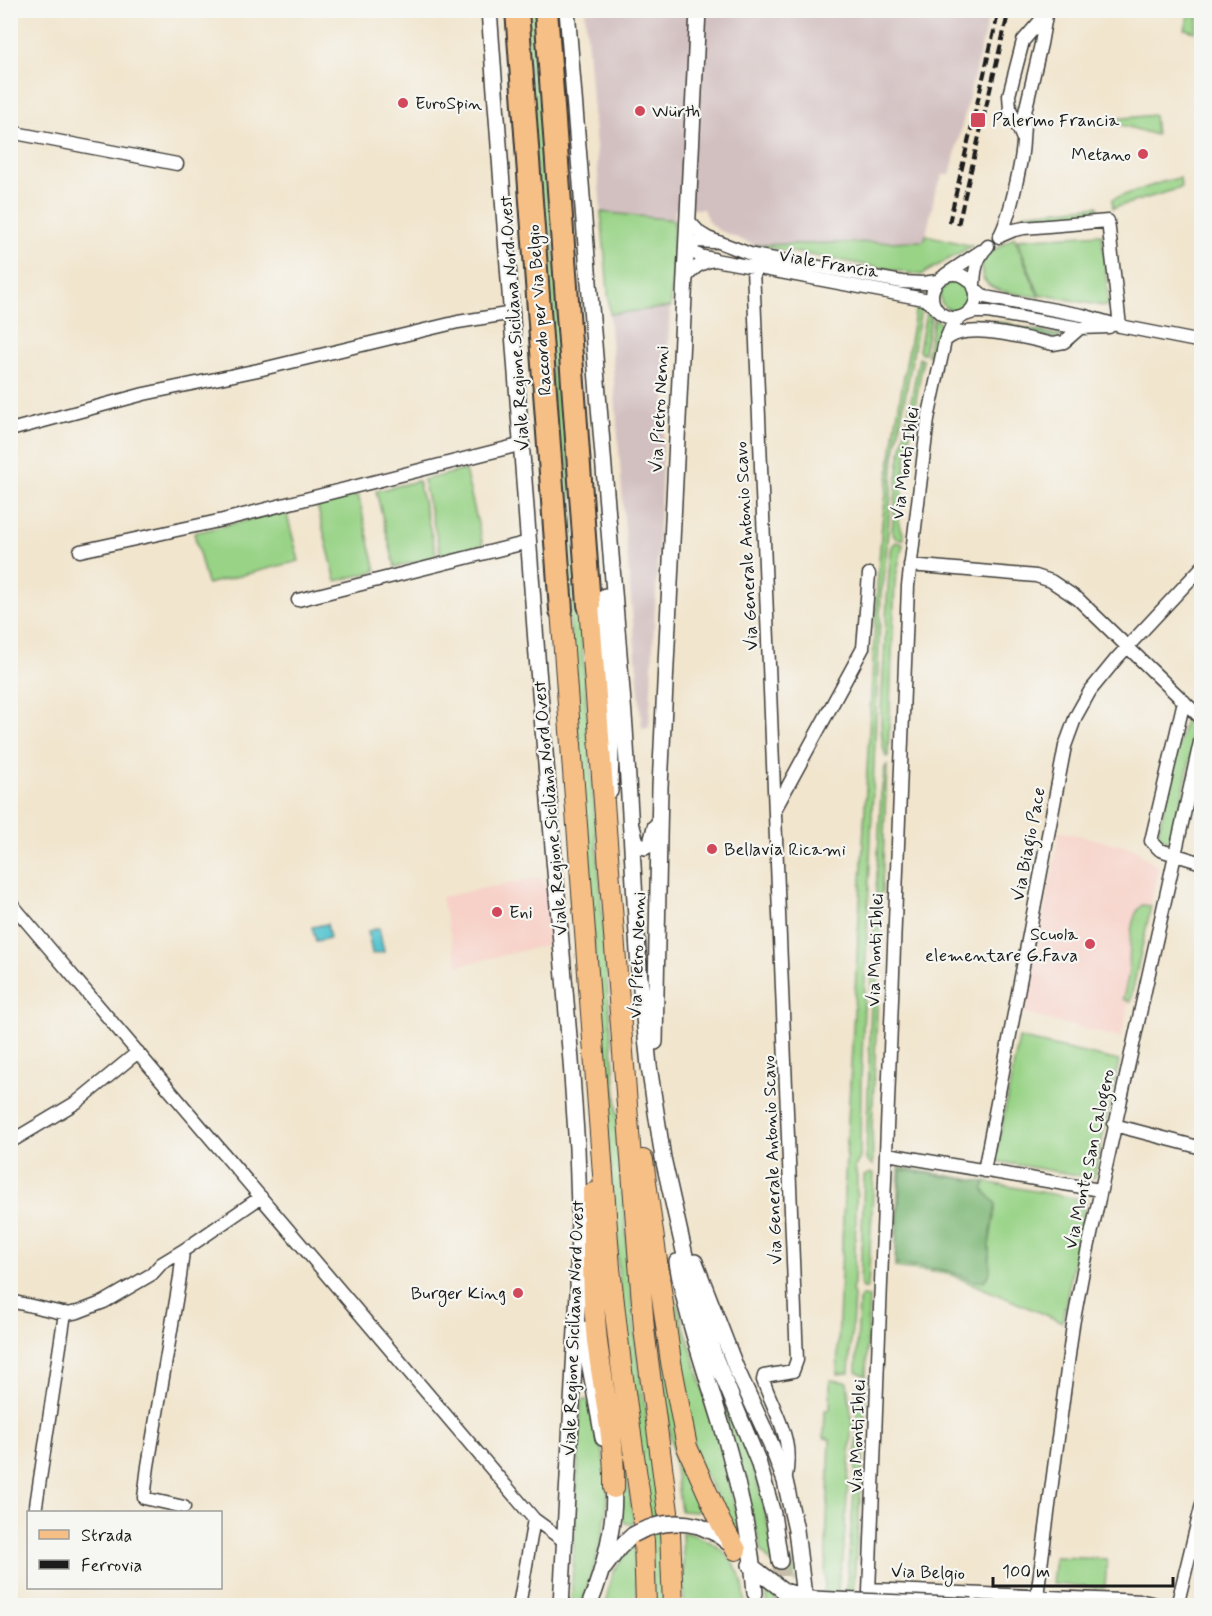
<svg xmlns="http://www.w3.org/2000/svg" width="1212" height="1616" viewBox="0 0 1212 1616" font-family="Mynerve,sans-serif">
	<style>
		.built { fill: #f7d1c8 }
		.industrial { fill: #d2bfc0 }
		.green { fill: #98d386; stroke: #5a7851; stroke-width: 1.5 }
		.forest { fill: #7ab573; stroke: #4b6848; stroke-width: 1.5 }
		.water { fill: #57c4cf; stroke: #3a7076; stroke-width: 1.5 }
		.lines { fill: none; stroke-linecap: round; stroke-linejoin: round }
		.tertiary-tunnel { stroke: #c6bdaa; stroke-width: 15; stroke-dasharray: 15 8; stroke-linecap: butt }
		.minor-casing { stroke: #3c3a37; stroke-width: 15 }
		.tertiary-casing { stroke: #3c3a37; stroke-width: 18 }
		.primary-casing { stroke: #3c3a37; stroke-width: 22 }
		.motorway-casing { stroke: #3c3a37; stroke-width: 26 }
		.minor { stroke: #fff; stroke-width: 12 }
		.tertiary { stroke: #fff; stroke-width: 15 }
		.primary { stroke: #f5bf86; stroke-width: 20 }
		.motorway { stroke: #f5bf86; stroke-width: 22 }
		.rail { stroke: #1c1c1c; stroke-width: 4; stroke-dasharray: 9 4.5; stroke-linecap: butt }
		.tertiary-bridge-casing { stroke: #3c3a37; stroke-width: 18; stroke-linecap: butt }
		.tertiary-bridge { stroke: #fff; stroke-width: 15 }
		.poi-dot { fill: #d1495b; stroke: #f6f6f2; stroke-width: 2 }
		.labels { text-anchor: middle; stroke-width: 4.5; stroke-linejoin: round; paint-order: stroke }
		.poi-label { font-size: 18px; fill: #1c1c1c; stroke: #f6f6f2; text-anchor: start }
		.street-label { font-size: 18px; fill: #1c1c1c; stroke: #f6f6f2 }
	</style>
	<rect width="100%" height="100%" fill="#f6f6f2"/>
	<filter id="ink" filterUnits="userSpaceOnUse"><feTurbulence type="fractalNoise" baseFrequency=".0167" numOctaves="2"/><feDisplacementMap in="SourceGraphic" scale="12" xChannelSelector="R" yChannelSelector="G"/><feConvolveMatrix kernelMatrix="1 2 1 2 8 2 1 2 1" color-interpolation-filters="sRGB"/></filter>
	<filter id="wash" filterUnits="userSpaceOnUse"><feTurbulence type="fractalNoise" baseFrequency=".008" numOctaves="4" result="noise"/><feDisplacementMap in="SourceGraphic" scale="24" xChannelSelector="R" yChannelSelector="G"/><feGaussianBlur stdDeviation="1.35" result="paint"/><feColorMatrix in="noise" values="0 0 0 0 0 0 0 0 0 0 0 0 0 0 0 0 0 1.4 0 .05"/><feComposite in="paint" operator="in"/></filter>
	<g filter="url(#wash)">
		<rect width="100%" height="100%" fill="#f1e5cd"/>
		<path class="built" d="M1060,831L1137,849L1142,855L1159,867L1121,1038L1024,1014Z
			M539,877L548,889L551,927L547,945L458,966L441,897Z"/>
		<path class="industrial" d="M585,11H990L950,175H943L935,192L925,241L754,245L718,230L708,221L703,209H675L649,728H642L623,506L608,297Z"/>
		<path class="green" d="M524,11H537L590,753L627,1242L636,1344L660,1513L664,1605H654L619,1282Z
			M1189,14L1199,17L1195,32L1185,29Z
			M1154,115L1156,135L1104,120Z
			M1180,178L1181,188L1113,208L1112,199L1165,181Z
			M1098,206L1100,216L1020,224L1022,214Z
			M601,212L674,220L671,307L610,314Z
			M1102,234L1109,307L1039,294L1017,239Z
			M926,235L972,246L921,275L754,245L924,241Z
			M1014,237L1039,297C1022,294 979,294 982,269C982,264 983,259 987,256C994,249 1005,243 1014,237Z
			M940 296a14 14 0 1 1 28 0a14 14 0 1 1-28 0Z
			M916,307L921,310L894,458L884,580L881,593L861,1081L860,1158L855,1167L857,1178L854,1284L852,1290L854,1296L849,1373L837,1374L844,1194L877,587L882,523L895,428Z
			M926,313L931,317L924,353H920L919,350Z
			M934,318L945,328L934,356L927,355Z
			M919,358L923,360L907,452L899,519C899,526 904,532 904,539L895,538L892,531L899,462Z
			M465,470L483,545L441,555L423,480Z
			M418,481L437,557L395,567L376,491Z
			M358,495L376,571L336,581L317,505Z
			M286,511L299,561L207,584L194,533Z
			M896,542L903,544L895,581L888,756L886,757C877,734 883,685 884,659C886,623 887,587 891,552L892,546Z
			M1186,715L1197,726L1173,842L1157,837Z
			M887,765L879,955L873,952L881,794L885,767Z
			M1142,905L1151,906L1130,1002L1123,999C1125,989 1128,980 1129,970C1130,953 1128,917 1142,905Z
			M879,962L872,1129L873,1165L866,1160L872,970L873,966Z
			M1019,1038L1119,1061L1094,1178L995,1161Z
			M899,1167L1086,1200L1062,1322L949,1274L895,1267Z
			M871,1173H874L868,1288H863L860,1283L864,1176Z
			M652,1284L702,1502L701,1508L696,1512L681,1511L655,1326Z
			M672,1287L718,1437L742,1534L734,1530L696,1457L668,1288Z
			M862,1296L869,1297L866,1376L856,1371L859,1300Z
			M830,1380L847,1382L852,1421L843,1559L839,1575L837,1605L824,1606L830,1439L824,1438L825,1410H830Z
			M865,1382L863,1461L852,1605L845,1606L856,1466L857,1388Z
			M719,1394L722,1395L750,1458L762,1497L775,1562L792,1561L795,1582L771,1563L762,1551Z
			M585,1399L590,1403C595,1426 604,1451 607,1475C612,1519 594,1564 582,1605L571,1606L581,1403Z
			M621,1435L634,1523L630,1524L625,1523L621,1516Z
			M682,1532C721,1540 745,1565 745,1605H684Z
			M636,1544L637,1605L607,1606C606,1579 617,1561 636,1544Z
			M1055,1557L1107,1559L1105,1588L1052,1584Z
			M769,1591L800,1603L767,1606V1593Z"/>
		<path class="forest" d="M979,319L1012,324L1014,326L1064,336L1056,339L974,327L975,320Z
			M901,1170L986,1182L983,1189L996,1204L989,1246L990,1273L984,1281H974L948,1271L895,1263Z"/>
		<path class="water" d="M327,924L330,938L316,941L312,927Z
			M379,928L384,952L372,954L368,931Z"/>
	</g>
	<g filter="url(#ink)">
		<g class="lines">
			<path class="tertiary-tunnel" d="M780,1561L781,1606"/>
			<g class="minor-casing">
				<path id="minor" d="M1045,10L1041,20L1023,41L1009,95L1010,109L1023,139L1025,112L1041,44L1047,10
					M10,132L177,164
					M687,219L700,233L708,238L753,255L902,282L923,283L937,281
					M1000,236L1014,230L1024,228L1108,221L1120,326
					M999,237C1009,221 1023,159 1023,139
					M713,242L698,241L686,248L700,256L714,259
					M988,246C976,258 974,272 974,288L985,297L1082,315L1120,326L1202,342
					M753,268L797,1360L793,1371L764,1376L763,1380C776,1417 795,1439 785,1481
					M932 296a22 22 0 1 1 44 0a22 22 0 1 1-44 0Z
					M945,275L981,251
					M684,281C692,269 700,262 715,260L924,299L934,306
					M965,315L974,312H988L1080,328L1109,327
					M945,341C965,320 1027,339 1053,344L1064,342L1080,328
					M14,429L144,394L258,370L458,322L513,313
					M80,551L223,520L523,444
					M910,565L1036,576L1051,581L1078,599L1202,719
					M298,600L529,542
					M1184,701L1151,841L1160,850L1202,863
					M777,806L863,648L869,574
					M10,902L534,1519L564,1541
					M1114,1125L1202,1148
					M10,1142L77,1102L138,1052
					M887,1154L1100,1190
					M984,1171L1065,746L1076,716L1090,691L1117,658L1202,567
					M183,1251L180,1277L148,1466L144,1498L184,1507
					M10,1301L67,1314L78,1312L104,1302L152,1274L161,1264L184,1250L261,1197
					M35,1512L65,1313
					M869,1589L1143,1601L1164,1606
					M869,1592L908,586L928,419L945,341L951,327L960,317
					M1037,1596L1073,1325L1083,1271L1202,733
					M519,1606L534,1519
					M1177,1606L1202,1504"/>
			</g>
			<g class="tertiary-casing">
				<path id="tertiary" d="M489,10L538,669L571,1061L577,1148L579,1208L578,1293L561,1606
					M567,10L625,728L639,969L649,1066L663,1158L693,1291L716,1360L758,1461L773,1514L780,1561
					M605,596L611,747L610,791
					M633,830C635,839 635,845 645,847L651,843L655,827
					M655,1042L660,787L698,10
					M677,1262C686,1318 706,1372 722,1426C738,1481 751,1536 755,1593
					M695,1262L736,1368L771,1444L785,1481L796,1530L803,1588L805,1594L812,1599
					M583,1329L603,1438
					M699,1526L717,1534L730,1544
					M750,1565L784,1591L812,1599
					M604,1568L619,1548L633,1535
					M589,1606C603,1571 619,1516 612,1479"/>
			</g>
			<g class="primary-casing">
				<path id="primary" d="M589,605L644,1329L668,1512
					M561,610L610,1268L621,1364L643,1519
					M643,1160L671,1362L687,1447L721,1523L736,1550
					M593,1193C593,1242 592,1292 597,1341C603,1390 615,1438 614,1488
					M670,1532L673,1606
					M644,1540L646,1606"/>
			</g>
			<g class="motorway-casing">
				<path id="motorway" d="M517,10L561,610
					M546,10L589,605"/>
			</g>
			<use href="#minor" class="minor"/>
			<use href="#tertiary" class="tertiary"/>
			<use href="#primary" class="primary"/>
			<use href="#motorway" class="motorway"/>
			<path class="rail" d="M949,223L999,10
				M958,225L1009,10"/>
			<g class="tertiary-bridge-casing">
				<path id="tertiary-bridge" d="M633,1535C654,1523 676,1520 699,1526
					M812,1599L972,1606"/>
			</g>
			<use href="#tertiary-bridge" class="tertiary-bridge"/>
		</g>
	</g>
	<g class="poi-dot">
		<circle cx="403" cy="103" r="6"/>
		<circle cx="640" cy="111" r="6"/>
		<rect x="970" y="112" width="16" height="16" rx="3"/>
		<circle cx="1143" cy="154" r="6"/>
		<circle cx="712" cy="849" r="6"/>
		<circle cx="497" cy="912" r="6"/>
		<circle cx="1090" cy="944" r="6"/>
		<circle cx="518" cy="1293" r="6"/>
	</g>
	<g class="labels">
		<g class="poi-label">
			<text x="415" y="109">EuroSpin</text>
			<text x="652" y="117">Würth</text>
			<text x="992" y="126">Palermo Francia</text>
			<text x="1131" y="160" text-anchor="end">Metano</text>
			<text x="724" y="855">Bellavia Ricami</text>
			<text x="509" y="918">Eni</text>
			<text x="1078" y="940" text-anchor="end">Scuola<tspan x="1078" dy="21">elementare G.Fava</tspan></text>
			<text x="506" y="1299" text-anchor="end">Burger King</text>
		</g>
		<g class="street-label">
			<text transform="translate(829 263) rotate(10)" y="6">Viale Francia</text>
			<text transform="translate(539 310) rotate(-94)" y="6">Raccordo per Via Belgio</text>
			<text transform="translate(514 323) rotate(-94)" y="6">Viale Regione Siciliana Nord Ovest</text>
			<text transform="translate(659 409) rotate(-87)" y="6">Via Pietro Nenni</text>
			<text transform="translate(905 463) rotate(-82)" y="6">Via Monti Iblei</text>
			<text transform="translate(746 546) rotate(-93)" y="6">Via Generale Antonio Scavo</text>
			<text transform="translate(550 808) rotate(-95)" y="6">Viale Regione Siciliana Nord Ovest</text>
			<text transform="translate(1028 844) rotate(-79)" y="6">Via Biagio Pace</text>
			<text transform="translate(875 950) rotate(-88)" y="6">Via Monti Iblei</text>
			<text transform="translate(637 955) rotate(-88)" y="6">Via Pietro Nenni</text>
			<text transform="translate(1089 1159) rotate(-78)" y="6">Via Monte San Calogero</text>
			<text transform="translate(772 1160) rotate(-92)" y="6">Via Generale Antonio Scavo</text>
			<text transform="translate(573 1328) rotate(-88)" y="6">Viale Regione Siciliana Nord Ovest</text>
			<text transform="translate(857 1436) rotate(-88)" y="6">Via Monti Iblei</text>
			<text transform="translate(928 1572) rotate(2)" y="6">Via Belgio</text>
		</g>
	</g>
	<rect width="1212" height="1616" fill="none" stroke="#f6f6f2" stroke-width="36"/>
	<rect x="27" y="1511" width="195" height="78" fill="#f6f6f2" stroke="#9f9f9c" stroke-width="1.5"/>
	<rect x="39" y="1530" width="30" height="9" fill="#f5bf86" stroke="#9f9f9c" stroke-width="1.5"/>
	<text x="81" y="1541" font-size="18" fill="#1c1c1c">Strada</text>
	<rect x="39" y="1560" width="30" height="9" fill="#1c1c1c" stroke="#9f9f9c" stroke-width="1.5"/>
	<text x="81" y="1571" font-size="18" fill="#1c1c1c">Ferrovia</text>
	<path d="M993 1577v9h180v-9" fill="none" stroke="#1c1c1c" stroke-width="3"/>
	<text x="1002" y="1577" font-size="18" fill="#1c1c1c" stroke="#f6f6f2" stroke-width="4.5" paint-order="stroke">100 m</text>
</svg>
